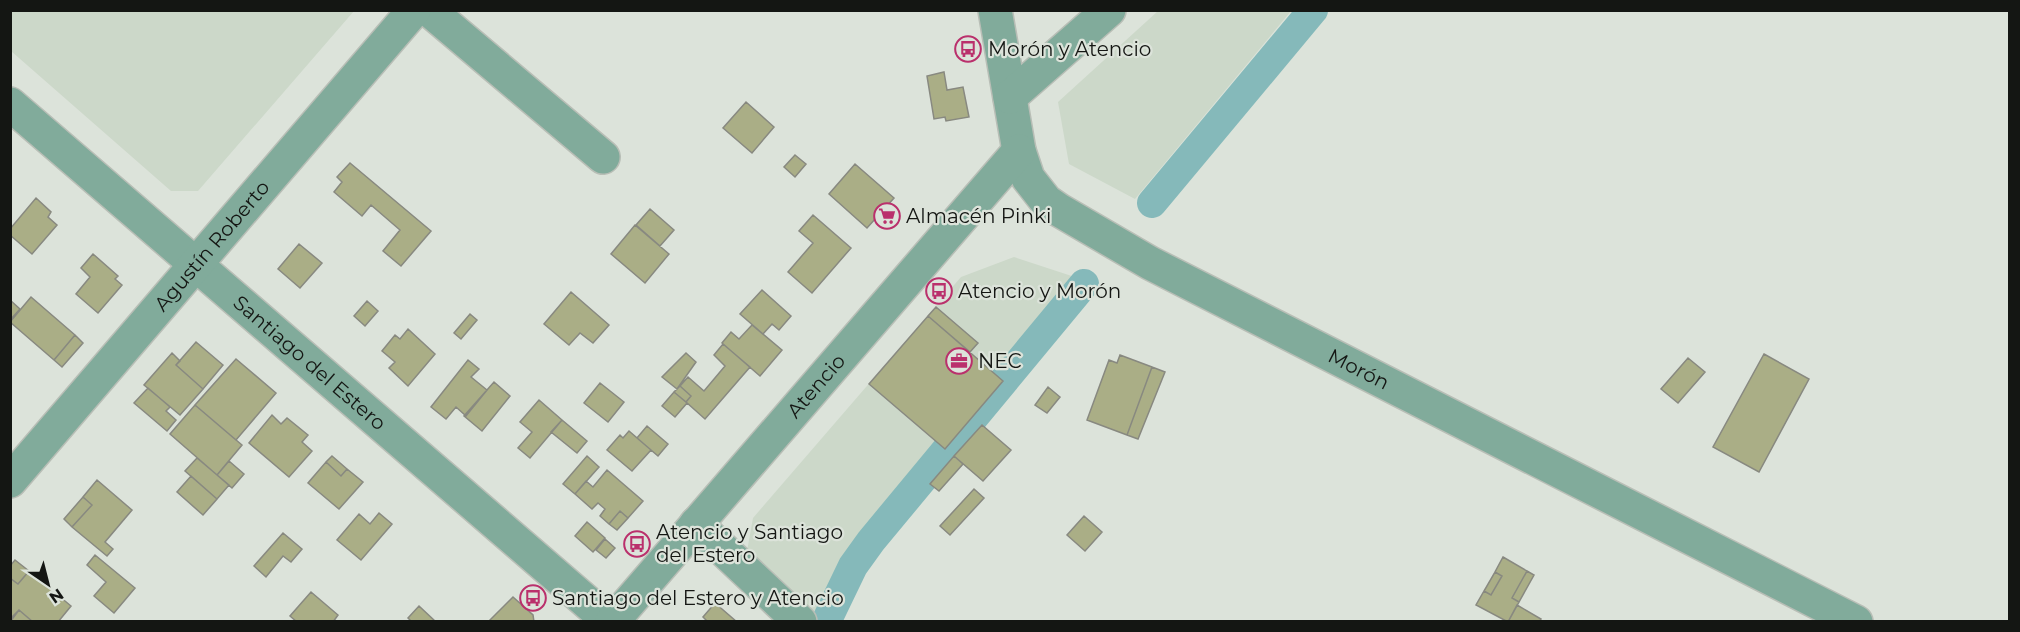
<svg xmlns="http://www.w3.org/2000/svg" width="2020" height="632" viewBox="0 0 2020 632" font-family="Montserrat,sans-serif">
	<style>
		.built { fill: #ccd8c9 }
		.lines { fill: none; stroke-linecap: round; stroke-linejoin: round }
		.canal { stroke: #85b9ba; stroke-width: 30 }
		.building { fill: #aaae86; stroke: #888980; stroke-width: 1.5 }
		.minor-casing { stroke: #b8beb6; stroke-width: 36 }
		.minor { stroke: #81ab9b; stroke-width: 33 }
		.labels { text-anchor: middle; stroke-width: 4.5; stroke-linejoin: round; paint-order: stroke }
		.poi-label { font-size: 20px; fill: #141613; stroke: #dce3da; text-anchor: start }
		.street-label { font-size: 20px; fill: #141613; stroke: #dce3da }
	</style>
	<rect width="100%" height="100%" fill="#dce3da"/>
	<path class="built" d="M11,10H354V11L198,191H171L11,51Z
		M1158,11H1291L1135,199L1069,164L1058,102Z
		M1014,257L1093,283L860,567L833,621H822L747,551L753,518L961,277Z"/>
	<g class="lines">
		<path class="canal" d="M1152,203L1313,10
			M826,622L853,566L871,541L1084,284"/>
	</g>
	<path class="building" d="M944,72L947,90L963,87L969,117L946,121L945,117L934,119L927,76Z
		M746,102L774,127L752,153L723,128Z
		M795,155L806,164L795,177L784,167Z
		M350,163L431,231L401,266L383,251L400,230L371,205L362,216L334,192L342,182L337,177Z
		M855,164L894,198L867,228L829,194Z
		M36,198L51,212L48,217L57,225L32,254L10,235V229Z
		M650,209L674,230L660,246L636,225Z
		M813,215L851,248L812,293L788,272L813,243L799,231Z
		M635,225L669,254L645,283L611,254Z
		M299,244L322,263L300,288L278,269Z
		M93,254L118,276L115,279L122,285L98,313L76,294L90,277L81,268Z
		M762,290L791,316L779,330L772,324L763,334L740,314Z
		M571,292L609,325L593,343L580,333L569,345L544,324Z
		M31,297L75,335L54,360L10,322Z
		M10,300L20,309L10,320Z
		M367,301L378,311L365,326L354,316Z
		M936,307L978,343L970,352L928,316Z
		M470,314L477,320L461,339L454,333Z
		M928,316L1003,381L945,449L869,384Z
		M752,325L782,350L760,376L722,343L731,332L739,339Z
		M408,329L435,354L408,386L389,368L395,362L382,351L395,335L400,339Z
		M75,335L83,343L62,367L54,360Z
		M196,342L223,365L203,389L176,365Z
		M723,344L750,367L705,419L686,402L691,396L680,386L688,377L704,391L725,366L714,355Z
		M172,353L180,361L176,365L203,389L180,415L144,385Z
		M686,353L696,362L677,389L662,377Z
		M1764,354L1809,379L1759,472L1713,447Z
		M1120,355L1152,367L1127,435L1087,420L1109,360L1117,363Z
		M1688,358L1705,372L1678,403L1661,389Z
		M236,359L276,393L236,440L195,405Z
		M468,360L479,369L471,377L487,390L466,416L456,407L446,419L431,407Z
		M1152,367L1165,372L1138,439L1127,435Z
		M494,382L510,396L482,431L464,416Z
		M600,383L624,402L608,422L584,403Z
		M680,386L691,396L686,402L674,392Z
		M1048,387L1060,397L1047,413L1035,405Z
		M148,388L170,407L166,411L176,420L167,431L134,403Z
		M674,392L687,403L675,417L662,406Z
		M539,400L562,420L530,458L518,448L532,432L520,422Z
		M195,405L242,445L217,475L170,434Z
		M272,415L281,424L287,418L308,435L302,442L312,451L289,477L249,443Z
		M562,420L587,441L577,453L551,432Z
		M982,425L1011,450L983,481L954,456Z
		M647,426L668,444L658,456L637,438Z
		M629,431L651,450L632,471L607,450L620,435L623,438Z
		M332,456L347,469L341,476L326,462Z
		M587,456L599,467L575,494L563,484Z
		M954,456L963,464L939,491L930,484Z
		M197,458L229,485L217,499L185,471Z
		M229,461L244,474L232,488L217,475Z
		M326,462L341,476L347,469L363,482L339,509L308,483Z
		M607,470L643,501L628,518L620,511L609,524L600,516L605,509L598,503L592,509L575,494L586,481L593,487Z
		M191,476L217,499L203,515L177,492Z
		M97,480L132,510L105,542L113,549L107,556L72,527L92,505L83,497Z
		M974,489L984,498L950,535L940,526Z
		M83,497L92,505L72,527L64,519Z
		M620,511L628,518L617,530L609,524Z
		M379,513L392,524L361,560L337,540L359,514L370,524Z
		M1084,516L1102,532L1085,551L1067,535Z
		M587,522L605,538L593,552L575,536Z
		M283,533L302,549L291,562L283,556L266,577L254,566Z
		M605,539L615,548L606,558L596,550Z
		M95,555L135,588L114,613L94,596L106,582L87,565Z
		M1503,557L1527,571L1512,598L1519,602L1508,622L1476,605L1484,591L1491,595L1502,576L1495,572Z
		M15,560L29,571L18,584L10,578V566Z
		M29,571L71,606L58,622H33L19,610L10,619V578L18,584Z
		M1527,571L1534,575L1519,602L1512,598Z
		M1495,572L1502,576L1491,595L1484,591Z
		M311,592L338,615L333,622H297L290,616Z
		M513,597L533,615L534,622H488Z
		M715,603L737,622H708L703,617Z
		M1517,605L1541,619L1539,622H1508Z
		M419,606L436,622H412L408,618Z
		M19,610L33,622H10Z"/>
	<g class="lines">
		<g class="minor-casing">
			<g id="minor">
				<path d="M429,10L603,157"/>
				<path id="s1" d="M995,10L1019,151L1028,178L1046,201L1059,210L1150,263L1856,622"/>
				<path d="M1010,97L1109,10"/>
				<path id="s2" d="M10,104L610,622"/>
				<path id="s3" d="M10,481L414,10"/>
				<path d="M696,524L800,622"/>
				<path id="s4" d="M612,622L1019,151"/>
			</g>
		</g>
		<use href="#minor" class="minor"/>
	</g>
	<defs>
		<g id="bus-ring" transform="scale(1.35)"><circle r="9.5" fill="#dce3da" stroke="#ba306c" stroke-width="1.5"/><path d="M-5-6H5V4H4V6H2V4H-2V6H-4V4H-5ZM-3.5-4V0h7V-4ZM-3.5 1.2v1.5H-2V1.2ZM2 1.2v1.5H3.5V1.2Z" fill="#ba306c"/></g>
		<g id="supermarket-ring" transform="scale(1.35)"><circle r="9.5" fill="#dce3da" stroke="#ba306c" stroke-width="1.5"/><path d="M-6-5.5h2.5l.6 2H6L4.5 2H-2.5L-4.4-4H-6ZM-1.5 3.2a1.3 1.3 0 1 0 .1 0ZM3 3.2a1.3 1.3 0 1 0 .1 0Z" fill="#ba306c"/></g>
		<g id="office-ring" transform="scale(1.35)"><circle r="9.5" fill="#dce3da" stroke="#ba306c" stroke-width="1.5"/><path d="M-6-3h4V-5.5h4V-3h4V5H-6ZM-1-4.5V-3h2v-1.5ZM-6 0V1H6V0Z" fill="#ba306c"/></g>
	</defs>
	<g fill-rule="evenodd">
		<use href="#bus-ring" x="968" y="49"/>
		<use href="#supermarket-ring" x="887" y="216"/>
		<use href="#bus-ring" x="939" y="291"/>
		<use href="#office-ring" x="959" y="361"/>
		<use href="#bus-ring" x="637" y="544"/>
		<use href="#bus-ring" x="533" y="598"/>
	</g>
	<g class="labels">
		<g class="poi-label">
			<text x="988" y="56">Morón y Atencio</text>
			<text x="906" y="223">Almacén Pinki</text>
			<text x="958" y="298">Atencio y Morón</text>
			<text x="978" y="368">NEC</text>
			<text x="656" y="539">Atencio y Santiago<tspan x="656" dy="23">del Estero</tspan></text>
			<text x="552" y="605">Santiago del Estero y Atencio</text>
		</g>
		<g class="street-label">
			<text dy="7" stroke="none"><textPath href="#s3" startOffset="310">Agustín Roberto</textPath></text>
			<text dy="7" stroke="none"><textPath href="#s2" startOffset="396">Santiago del Estero</textPath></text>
			<text dy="7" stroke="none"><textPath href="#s1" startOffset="556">Morón</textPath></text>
			<text dy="7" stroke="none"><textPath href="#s4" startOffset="312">Atencio</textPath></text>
		</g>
	</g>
	<rect width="2020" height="632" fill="none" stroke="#141613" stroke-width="24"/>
	<g transform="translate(48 584) rotate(145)" stroke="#dce3da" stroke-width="4.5" paint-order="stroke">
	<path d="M0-4.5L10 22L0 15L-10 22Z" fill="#141613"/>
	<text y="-9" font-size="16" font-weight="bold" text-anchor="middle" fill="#141613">N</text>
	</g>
</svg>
